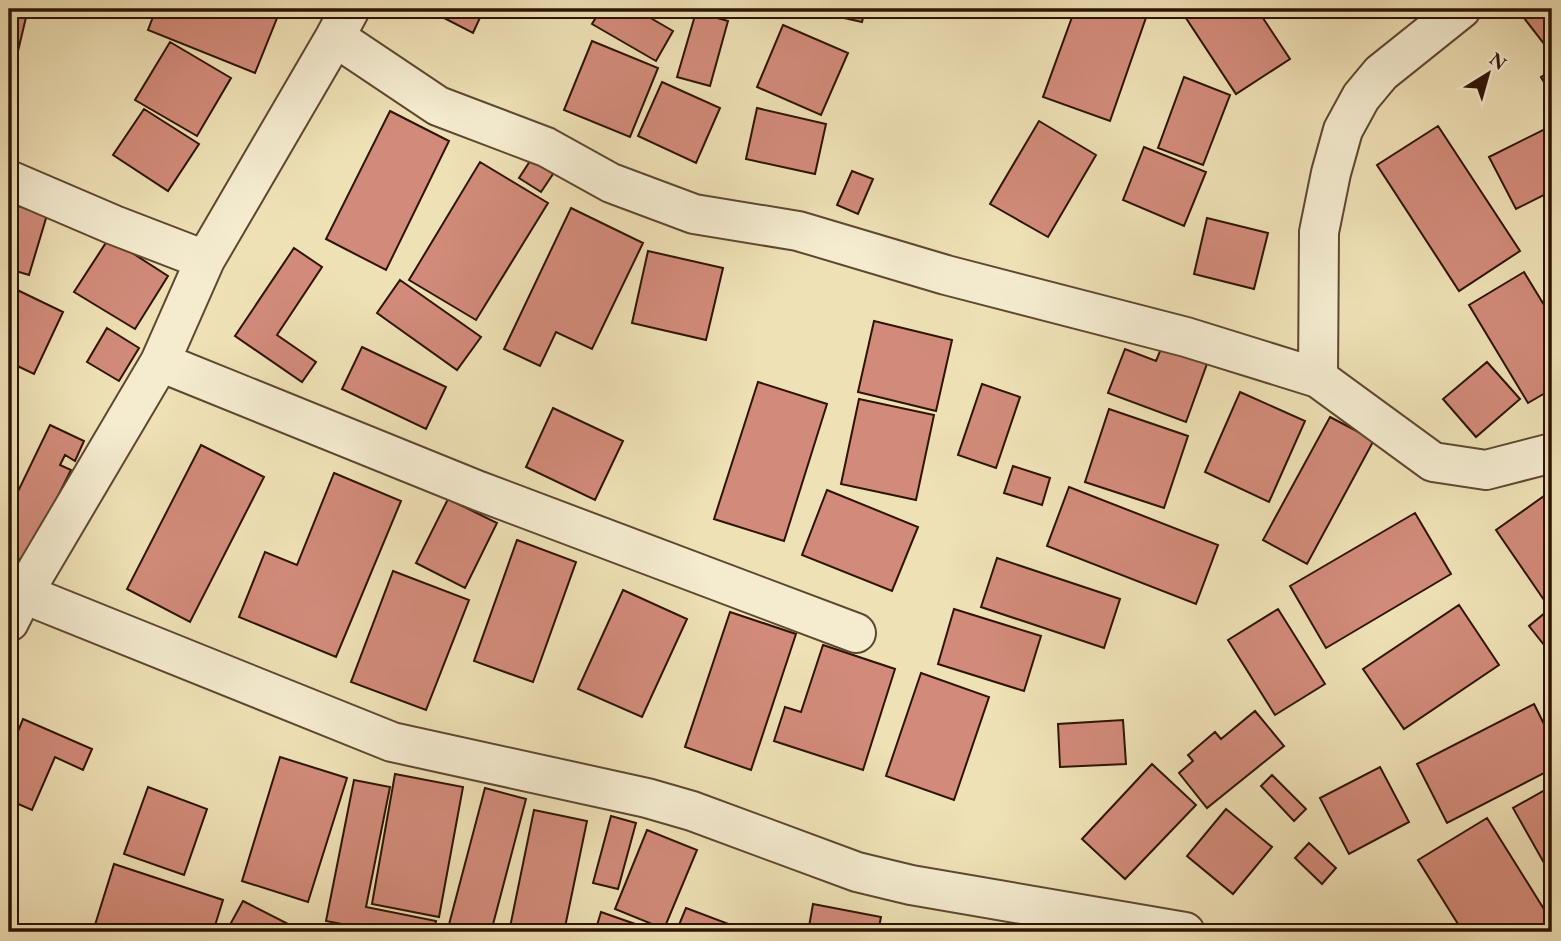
<svg xmlns="http://www.w3.org/2000/svg" width="1561" height="941" viewBox="0 0 1561 941" font-family="'EB Garamond',serif">
	<style>
		.building { fill: #d28b7a; stroke: #2e1404; stroke-width: 2 }
		.lines { fill: none; stroke-linecap: round; stroke-linejoin: round }
		.minor-casing { stroke: #5e4730; stroke-width: 42 }
		.minor { stroke: #f5ecd0; stroke-width: 38 }
	</style>
	<rect width="100%" height="100%" fill="#efe1b6"/>
	<filter id="stains"><feTurbulence type="fractalNoise" baseFrequency=".00286" numOctaves="4"/><feColorMatrix values="0 0 0 0 .2 0 0 0 0 .09 0 0 0 0 .02 0 0 0 .5 -.17"/></filter>
	<radialGradient id="worn" r=".72"><stop offset=".6" stop-color="#630" stop-opacity="0"/><stop offset="1" stop-color="#630" stop-opacity=".3"/></radialGradient>
	<path class="building" d="M9,9H28L9,89Z
		M156,9H268L279,13L255,73L148,30Z
		M448,9H484L473,33L444,18Z
		M601,9H635L673,31L656,61L592,24Z
		M804,9H865L862,22Z
		M1075,9H1149L1110,121L1043,97Z
		M1180,9H1257L1290,59L1236,94Z
		M1517,9H1552V54Z
		M696,12L728,21L710,86L677,77Z
		M783,25L848,53L821,115L757,87Z
		M592,41L658,68L630,137L564,110Z
		M170,42L231,78L197,136L135,100Z
		M1552,70V96L1541,77Z
		M1184,77L1230,95L1203,165L1158,148Z
		M662,82L720,108L696,163L638,136Z
		M757,108L826,124L815,174L746,159Z
		M144,109L199,144L168,191L113,155Z
		M390,111L449,141L386,270L326,239Z
		M1039,121L1096,155L1048,237L990,204Z
		M1438,126L1520,251L1459,291L1377,165Z
		M1547,128L1552,139V191L1516,209L1489,157Z
		M1144,147L1206,172L1184,226L1123,200Z
		M532,158L555,171L541,192L519,178Z
		M480,162L548,203L476,320L409,280Z
		M852,171L873,179L858,214L837,205Z
		M9,203L47,215L29,275L9,269Z
		M571,208L643,243L592,349L556,332L540,366L504,349Z
		M1207,218L1268,233L1254,289L1194,274Z
		M109,238L168,276L135,329L74,292Z
		M294,248L322,267L277,335L316,362L302,382L235,336Z
		M648,251L723,268L706,340L632,323Z
		M1524,272L1552,318V389L1528,403L1469,305Z
		M400,280L481,337L457,370L377,313Z
		M9,286L63,312L34,374L9,362Z
		M874,321L952,340L936,411L858,392Z
		M107,328L139,348L119,381L87,362Z
		M1163,344L1208,361L1186,422L1108,393L1125,349L1156,361Z
		M362,347L446,387L426,429L342,389Z
		M1487,362L1520,399L1476,437L1443,399Z
		M758,382L827,404L784,541L714,519Z
		M982,384L1020,397L996,468L958,455Z
		M1240,392L1305,421L1269,502L1205,472Z
		M859,399L934,415L916,500L841,484Z
		M553,408L623,441L595,500L526,467Z
		M1109,409L1188,436L1164,508L1085,482Z
		M1330,417L1374,440L1307,564L1263,540Z
		M50,425L84,441L75,461L65,455L60,465L71,470L25,562L9,554V510Z
		M201,445L264,477L190,622L127,589Z
		M1013,466L1050,478L1042,505L1004,493Z
		M334,473L401,501L336,657L239,617L265,552L297,565Z
		M1069,487L1218,545L1196,604L1047,546Z
		M827,490L918,527L892,591L802,555Z
		M1544,496L1552,508V595L1544,600L1496,530Z
		M448,499L497,523L465,588L416,563Z
		M1415,513L1451,574L1326,648L1290,586Z
		M517,540L576,562L533,682L474,661Z
		M997,558L1120,599L1104,648L981,607Z
		M393,571L469,600L426,710L351,682Z
		M623,590L687,619L642,717L578,689Z
		M1459,605L1499,665L1404,729L1363,669Z
		M1552,607V655L1529,626Z
		M954,609L1041,636L1024,691L938,664Z
		M1278,609L1325,684L1275,715L1228,640Z
		M730,612L796,634L751,770L685,747Z
		M823,645L895,669L863,770L774,741L785,707L801,712Z
		M921,673L989,697L954,800L886,776Z
		M1534,704L1552,740V769L1447,823L1417,764Z
		M1255,711L1284,746L1207,808L1179,773L1193,761L1188,755L1215,732L1221,739Z
		M23,719L92,749L83,770L55,757L32,810L9,800V753Z
		M1123,720L1126,764L1060,767L1058,724Z
		M280,757L347,778L308,902L242,881Z
		M1152,764L1196,805L1125,879L1082,839Z
		M1380,767L1409,822L1349,854L1320,798Z
		M395,774L463,787L439,917L372,904Z
		M1272,775L1306,809L1294,821L1261,786Z
		M354,780L390,787L366,907L436,921L434,932H383L326,921Z
		M1552,786V877L1513,808Z
		M148,787L207,809L184,875L124,854Z
		M485,788L526,799L491,932H447Z
		M1226,809L1272,847L1233,894L1187,856Z
		M534,810L587,821L564,932H509Z
		M611,816L636,823L618,889L593,883Z
		M1487,818L1552,922V932H1463L1418,860Z
		M647,830L697,850L664,929L615,909Z
		M1309,843L1336,868L1322,884L1295,858Z
		M114,864L223,900L213,932H108L94,928Z
		M243,901L298,929L297,932H226Z
		M813,904L881,917L878,932H808Z
		M686,908L742,929L741,932H676Z
		M601,912L658,932H595Z"/>
	<g class="lines">
		<g class="minor-casing">
			<path id="minor" d="M335,37L438,106L546,147L611,183L694,214L798,231L946,275L1186,337L1318,378L1433,462L1486,470L1552,453
				M9,180L114,225L205,260
				M160,362L479,491L856,633
				M1318,378L1319,232L1331,173L1343,130L1361,97L1381,73L1461,9
				M9,588L392,742L647,798L692,811L857,872L911,885L1185,932
				M9,622L23,594L160,362L205,260L335,37L350,9"/>
		</g>
		<use href="#minor" class="minor"/>
	</g>
	<rect width="1561" height="941" fill="none" stroke="#efe1b6" stroke-width="35"/>
	<rect x="10" y="10" width="1540" height="920" fill="none" stroke="#2e1404" stroke-width="3.5"/>
	<rect x="18" y="18" width="1526" height="906" fill="none" stroke="#2e1404" stroke-width="2"/>
	<g transform="translate(1488 74) rotate(37)" stroke="#f5ecd0" stroke-width="5" paint-order="stroke">
	<path d="M0-5L12 26L0 18L-12 26Z" fill="#2e1404"/>
	<text y="-10" font-size="19" font-weight="bold" text-anchor="middle" fill="#2e1404">N</text>
	</g>
	<rect width="100%" height="100%" filter="url(#stains)"/>
	<rect width="100%" height="100%" fill="url(#worn)"/>
</svg>
